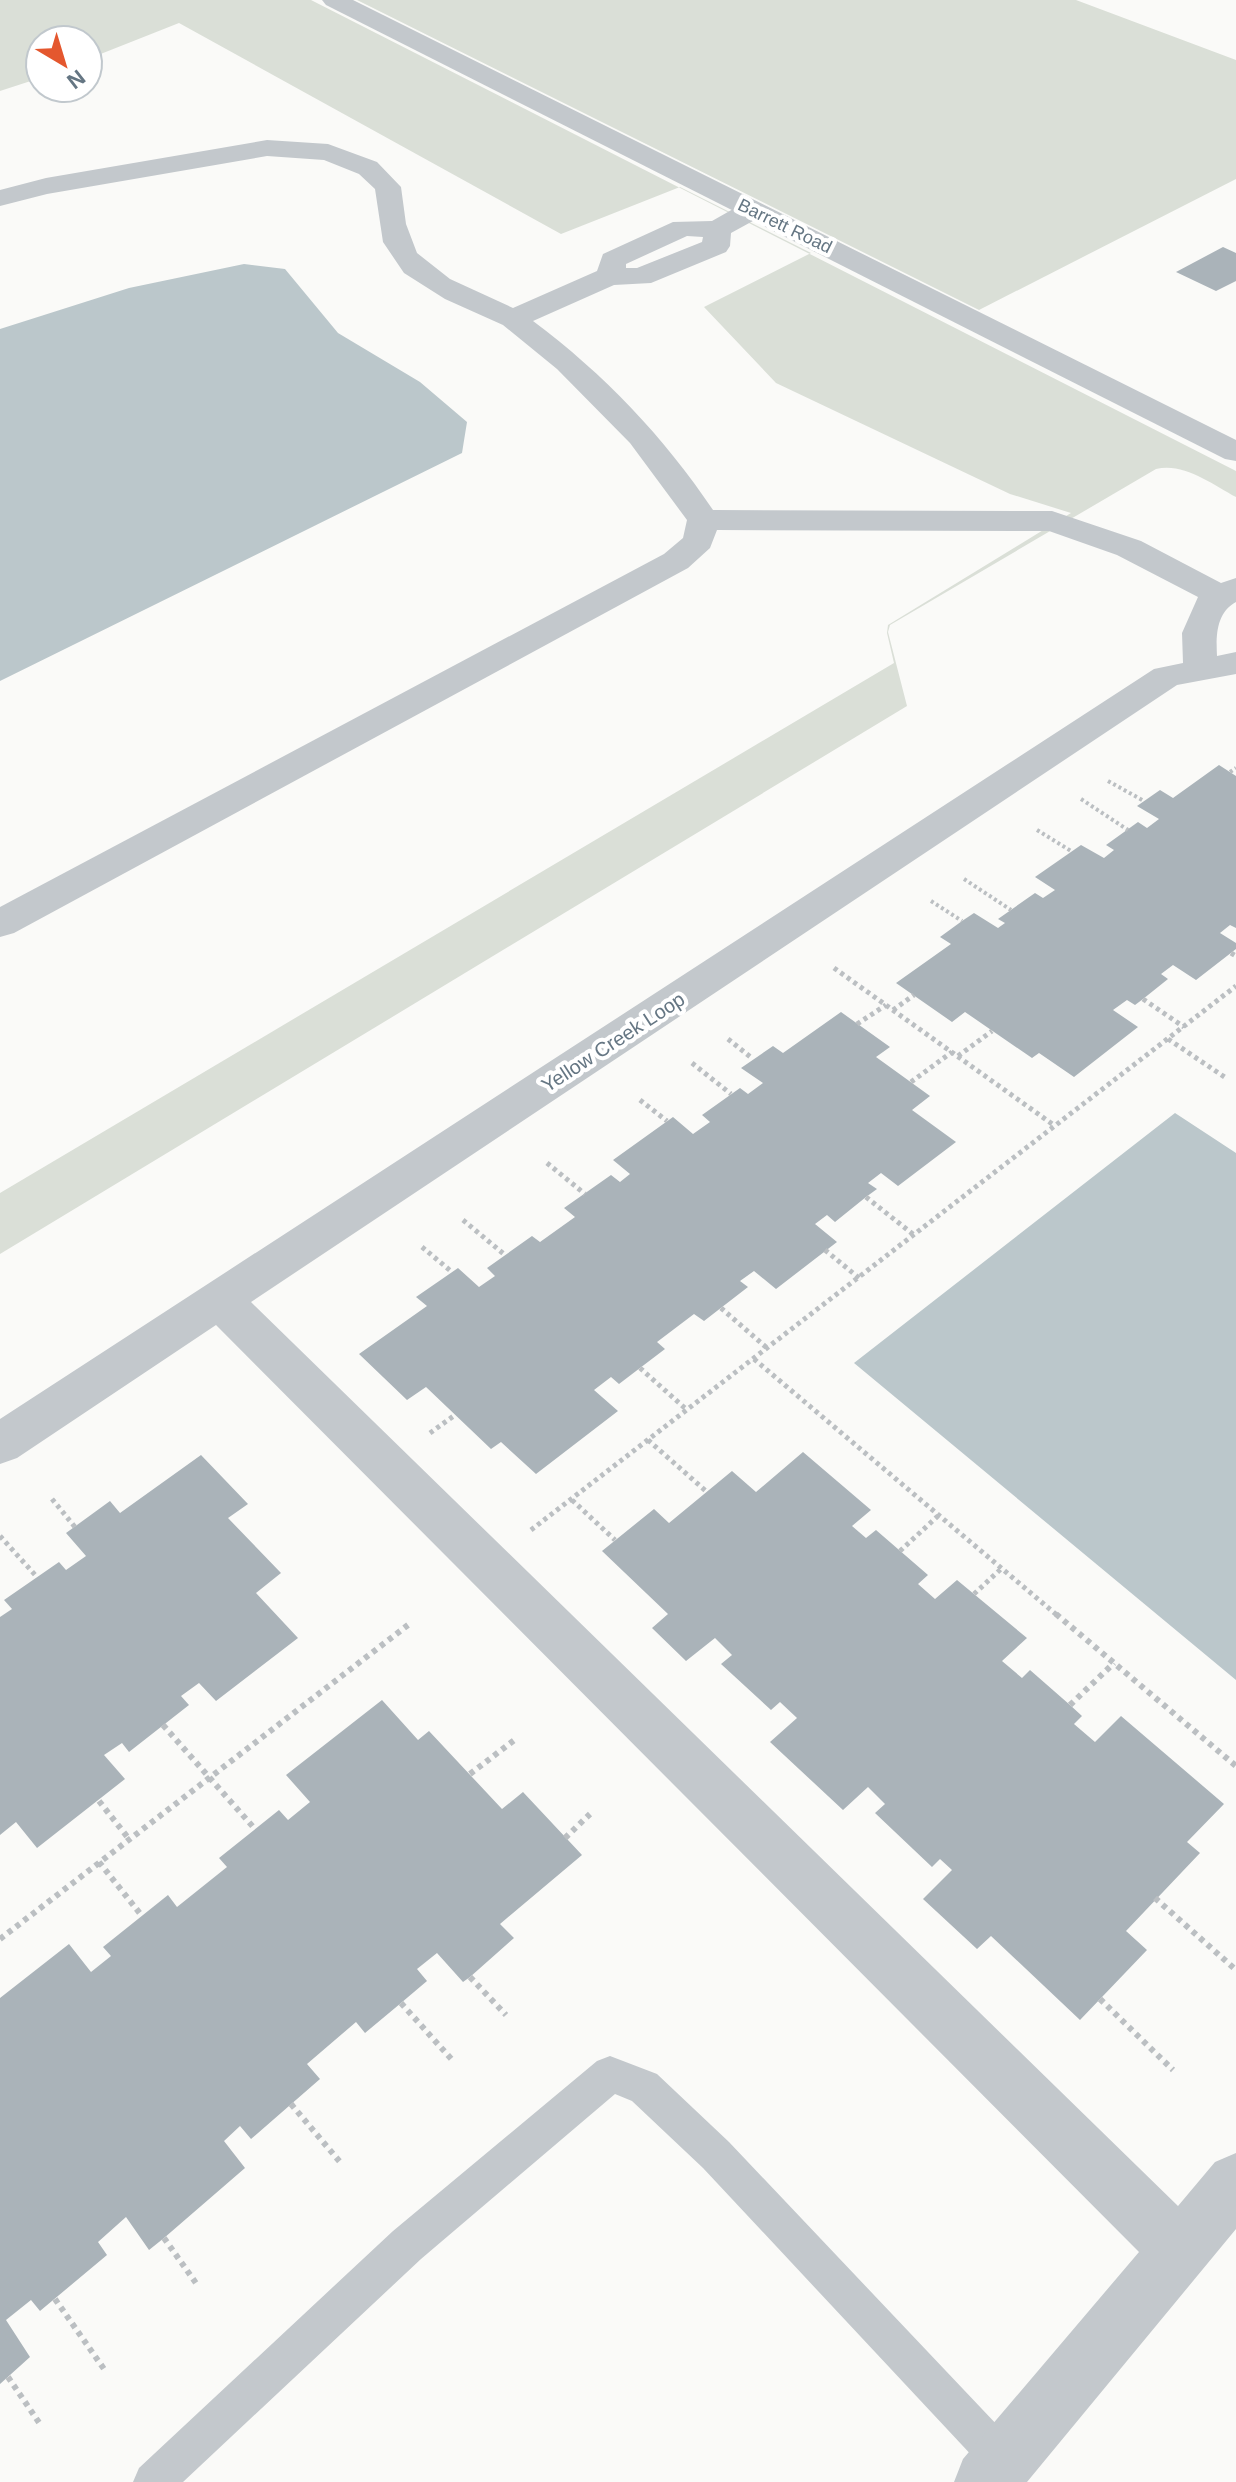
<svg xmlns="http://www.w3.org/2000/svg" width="1236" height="2482" viewBox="0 0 1236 2482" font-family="Arial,sans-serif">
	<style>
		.green { fill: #dadfd7 }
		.water { fill: #bbc7cb }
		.building { fill: #aab3b9 }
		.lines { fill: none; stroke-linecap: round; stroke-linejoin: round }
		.path-far2 { stroke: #bbbfc2; stroke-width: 4; stroke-dasharray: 3 3; stroke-linecap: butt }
		.path-far1 { stroke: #bbbfc2; stroke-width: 5; stroke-dasharray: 4 4; stroke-linecap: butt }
		.path { stroke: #bbbfc2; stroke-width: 6; stroke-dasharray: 5 5; stroke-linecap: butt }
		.service { fill: #c3c8cc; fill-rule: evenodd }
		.minor { fill: #c3c8cc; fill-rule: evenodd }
		.tertiary { fill: #c3c8cc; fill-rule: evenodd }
		.labels { text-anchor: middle; stroke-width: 8; stroke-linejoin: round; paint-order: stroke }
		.far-street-label { font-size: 18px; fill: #657683; stroke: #fff }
		.street-label { font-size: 20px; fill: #657683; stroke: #fff }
	</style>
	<rect width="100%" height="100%" fill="#fafaf8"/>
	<path class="green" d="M0,0H311L1236,471V497C1212,484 1183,462 1156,469L890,625L888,632L907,706L0,1254V1193L894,663L887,633L888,625L1071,513L1010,494L776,383L704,307L811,253L680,187L561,234L179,23L88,59V40H40V78L0,91Z
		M357,0H1076L1236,60V179L979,310Z"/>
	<path class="water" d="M244,264L285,269L338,333L420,382L467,422L462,453L0,681V329L129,288Z
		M1175,1113L1236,1153V1680L854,1363Z"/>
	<path class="building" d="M1223,247L1236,253V281L1216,291L1176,272Z
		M1219,765L1236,776V928L1230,925L1220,933L1236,943V949L1196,980L1173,965L1161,974L1168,979L1143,999L1135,1005L1127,1000L1113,1010L1138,1027L1074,1077L1039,1053L1032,1058L965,1012L952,1022L896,983L951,944L940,937L962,921L974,913L998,928L1005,923L998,919L1035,893L1043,898L1055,890L1035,877L1081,845L1104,858L1114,850L1106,845L1138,822L1147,828L1159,819L1137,806L1160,790L1173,798Z
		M841,1012L890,1047L876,1057L930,1096L912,1110L956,1142L898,1186L881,1173L868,1183L877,1189L866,1197L835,1222L827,1215L815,1224L837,1242L776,1289L754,1271L740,1281L748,1287L704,1321L694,1314L657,1342L665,1349L640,1368L619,1384L611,1377L594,1390L618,1411L536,1474L501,1442L491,1449L426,1387L407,1400L359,1354L427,1306L416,1297L458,1268L479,1287L495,1276L487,1268L532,1236L540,1242L575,1217L564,1208L611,1175L620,1182L630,1174L613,1160L673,1117L693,1134L710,1122L702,1115L740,1088L748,1094L763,1083L741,1068L773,1046L783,1053Z
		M803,1452L871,1510L852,1526L866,1538L876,1530L928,1575L918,1584L935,1599L957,1580L1027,1638L1002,1661L1022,1678L1030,1670L1070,1705L1082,1716L1074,1724L1095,1742L1121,1716L1224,1804L1187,1842L1200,1853L1126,1931L1147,1950L1080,2020L991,1936L977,1949L923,1899L952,1870L940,1859L932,1867L875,1813L885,1804L868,1787L843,1810L770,1742L797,1718L780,1702L771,1710L721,1664L732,1655L715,1638L686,1661L652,1628L668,1614L602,1551L654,1509L669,1523L732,1471L756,1492Z
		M201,1455L248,1504L228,1518L281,1573L256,1593L298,1638L216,1701L199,1683L181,1696L189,1705L129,1752L122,1743L104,1755L125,1779L37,1848L16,1822L0,1835V1617L12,1609L4,1600L59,1562L66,1570L86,1556L66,1533L110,1501L120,1513Z
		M382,1700L418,1740L429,1731L502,1809L523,1792L582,1855L500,1924L514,1938L470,1977L463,1982L437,1953L417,1969L427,1981L401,2003L365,2033L356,2022L307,2064L320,2079L251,2139L240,2126L224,2141L245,2168L164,2238L149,2250L126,2217L98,2242L107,2255L40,2311L31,2300L6,2320L30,2357L0,2384V1998L69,1944L91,1972L111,1956L103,1947L168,1895L177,1907L227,1867L219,1858L279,1810L288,1820L310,1802L286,1775Z"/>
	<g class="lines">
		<path class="path-far2" d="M1230,772L1236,768
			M1108,781L1144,801
			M1081,799L1128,830
			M1037,830L1071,851
			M964,879L1011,910
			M931,901L962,921"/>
		<path class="path-far1" d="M1231,953L1236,956
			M834,968L1055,1126
			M1143,999L1184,1027
			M893,1010L914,995
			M857,1024L886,1005
			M728,1039L753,1059
			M1168,1039L1226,1078
			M958,1056L992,1031
			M692,1063L731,1094
			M911,1082L952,1052
			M640,1100L667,1121
			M547,1163L585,1194
			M866,1197L914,1235
			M463,1220L505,1255
			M422,1247L452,1272
			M825,1250L859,1278
			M721,1308L767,1348
			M754,1359L1058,1616
			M640,1368L687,1410
			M430,1433L455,1415
			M648,1440L707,1492
			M52,1499L75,1527
			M572,1500L615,1540
			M531,1530L1236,986
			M0,1536L37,1577
			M900,1551L939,1515
			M974,1594L1002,1568"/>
		<path class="path" d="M1056,1614L1236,1766
			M1070,1705L1114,1663
			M163,1725L255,1829
			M470,1774L517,1738
			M99,1801L129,1839
			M565,1838L590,1814
			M99,1862L142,1916
			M1155,1898L1236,1970
			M0,1939L408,1625
			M470,1977L506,2015
			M1100,1999L1173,2070
			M401,2003L454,2062
			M291,2104L340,2162
			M164,2238L198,2286
			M55,2299L104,2369
			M8,2377L40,2424"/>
		<path class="service" d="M610,2056L657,2074L729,2142L1018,2447L1024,2461L1018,2475L1004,2481L990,2475L703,2168L632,2101L615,2094L421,2259L183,2482H133L139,2468L393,2231L597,2061Z"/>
		<path class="minor" d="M267,140L328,144L377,162L401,187L406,224L417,253L450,279L513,308L597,271L603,254L673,222L712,221L742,204H762L766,210L762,216L731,233L730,246L726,252L651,283L614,285L533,321C604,374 664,437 713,510L1052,511L1141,541L1221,583L1236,578V602C1216,613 1216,636 1217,656L1236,652V674L1177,685L251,1302L1178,2206L1215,2162L1236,2153V2229L1027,2482H954L963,2459L1139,2252L216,1325L17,1458L0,1464V1419L1154,669L1183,663L1182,633L1198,597L1117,555L1049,531L717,530L710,548L688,568L14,933L0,937V907L664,554L683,538L687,520L630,443L557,369L503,325L445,299L404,273L383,242L375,189L359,174L324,160L267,156L47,194L0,206V190L46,178ZM687,236L703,237L702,242L637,268H626V264Z"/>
		<path class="tertiary" d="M322,0H353L1236,440V461L1225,459L326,5Z"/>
	</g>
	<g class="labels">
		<g class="far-street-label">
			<text transform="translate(785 226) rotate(26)" y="6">Barrett Road</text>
		</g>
		<g class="street-label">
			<text transform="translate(613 1042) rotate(-33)" y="7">Yellow Creek Loop</text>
		</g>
	</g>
	<g transform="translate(64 64) rotate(142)"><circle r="38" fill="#ffffff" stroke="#c1c8cd" stroke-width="2"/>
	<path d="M0-6L14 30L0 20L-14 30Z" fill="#e4572e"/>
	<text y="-12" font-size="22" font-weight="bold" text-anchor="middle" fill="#657683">N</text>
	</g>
</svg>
